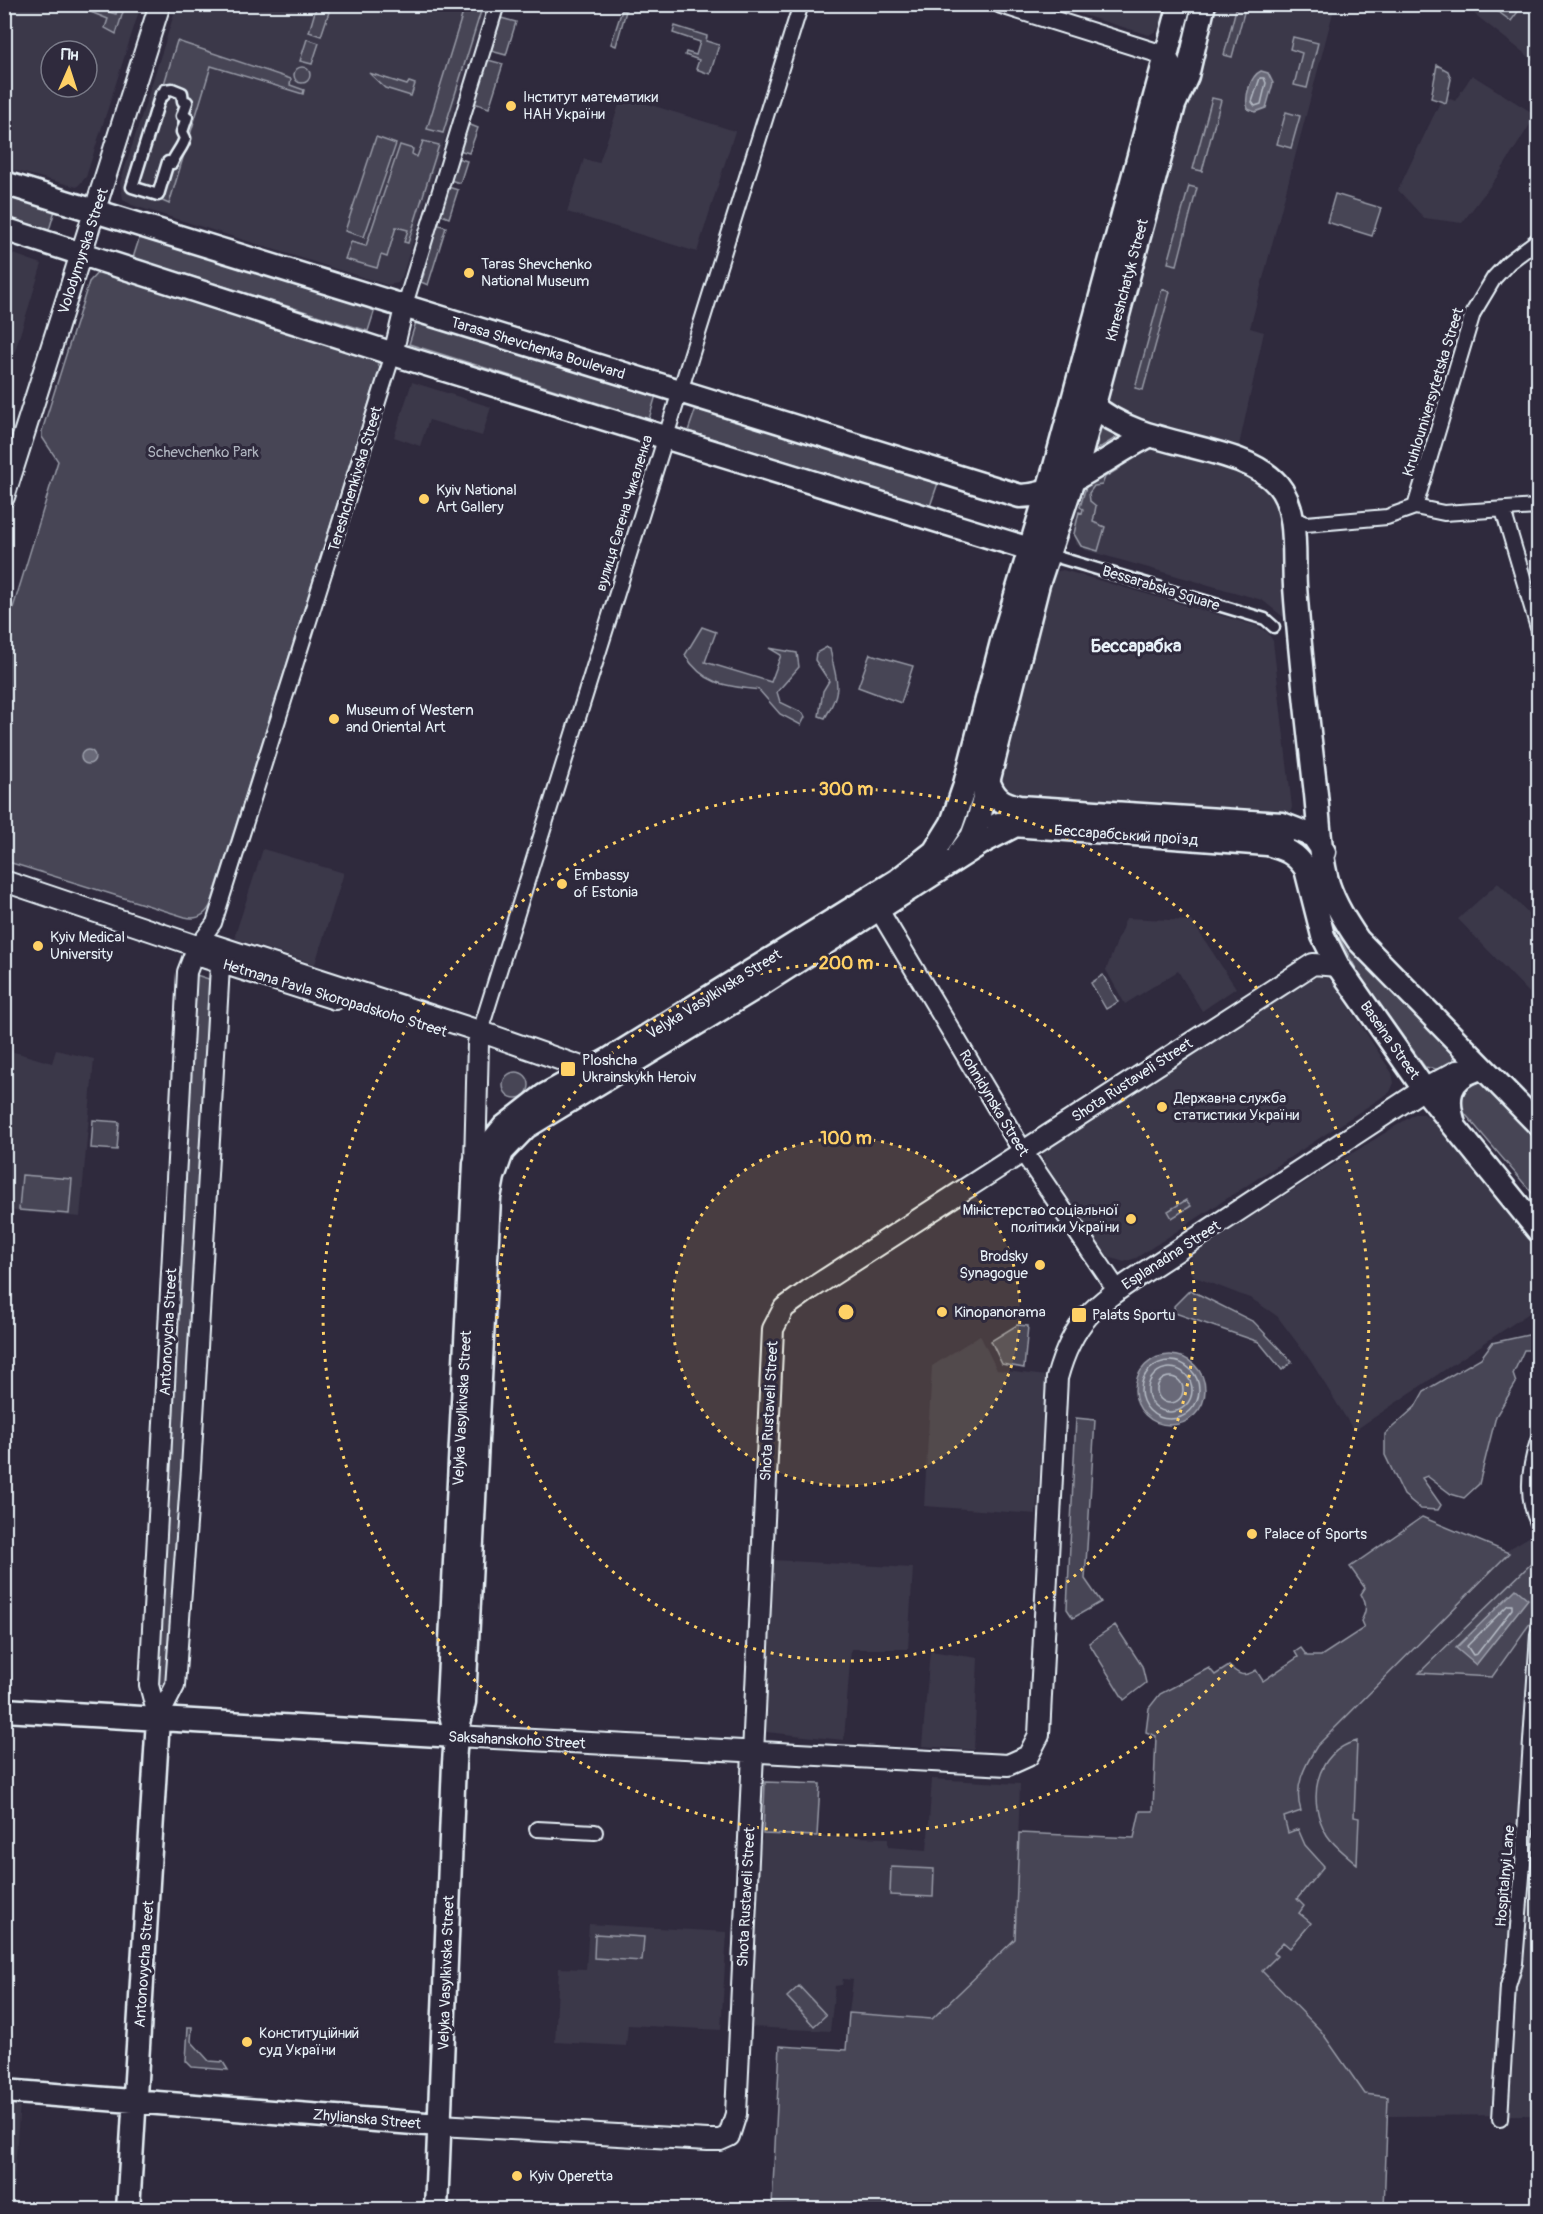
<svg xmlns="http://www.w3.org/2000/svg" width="1543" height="2214" viewBox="0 0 1543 2214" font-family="Pangolin,sans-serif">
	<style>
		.built { fill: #3b3749; fill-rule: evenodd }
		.green { fill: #464455; stroke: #979aa6; stroke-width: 1.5 }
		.water { fill: #696978; stroke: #9c9fab; stroke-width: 1.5 }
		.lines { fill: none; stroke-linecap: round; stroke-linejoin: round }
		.shore { stroke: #b5bbc5; stroke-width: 1.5 }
		.pedestrian-casing { stroke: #e8f1f8; stroke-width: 15 }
		.minor-casing { stroke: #e8f1f8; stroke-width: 18 }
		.tertiary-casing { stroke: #e8f1f8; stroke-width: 22 }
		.secondary-casing { stroke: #e8f1f8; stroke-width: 24 }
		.primary-casing { stroke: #e8f1f8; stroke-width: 27 }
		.pedestrian { stroke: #2f2a3d; stroke-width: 10 }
		.minor { stroke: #2f2a3d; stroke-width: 14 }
		.tertiary { stroke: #2f2a3d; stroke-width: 18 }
		.secondary { stroke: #2f2a3d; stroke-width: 20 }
		.primary { stroke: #2f2a3d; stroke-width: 22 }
		.ring { fill: none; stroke: #ffd166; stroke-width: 3; stroke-dasharray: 3 6 }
		.poi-dot { fill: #ffd166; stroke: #2f2a3d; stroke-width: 2 }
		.labels { text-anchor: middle; stroke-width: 6; stroke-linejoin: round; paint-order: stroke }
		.poi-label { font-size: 15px; fill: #e8f1f8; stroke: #2f2a3d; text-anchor: start }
		.street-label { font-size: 15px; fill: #e8f1f8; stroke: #2f2a3d }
		.park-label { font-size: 15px; fill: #afb4bf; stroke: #2f2a3d }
		.quarter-label { font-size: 18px; font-weight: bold; fill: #e8f1f8; stroke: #2f2a3d }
		.centre { fill: #ffd166; stroke: #2f2a3d; stroke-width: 3 }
		.ring-label { font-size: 18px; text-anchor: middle; font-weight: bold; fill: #ffd166; stroke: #2f2a3d; stroke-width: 6; stroke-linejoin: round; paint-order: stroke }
	</style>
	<rect width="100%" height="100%" fill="#2f2a3d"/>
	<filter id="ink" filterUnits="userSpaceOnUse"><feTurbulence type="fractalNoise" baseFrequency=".0167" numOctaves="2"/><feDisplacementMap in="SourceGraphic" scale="12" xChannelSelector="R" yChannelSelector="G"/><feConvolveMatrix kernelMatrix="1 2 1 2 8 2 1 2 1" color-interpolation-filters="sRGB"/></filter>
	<g filter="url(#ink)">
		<path class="built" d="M4,5H141L86,177L77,187L5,168ZM51,51H87V87H51Z
			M177,5H486L402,277L398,283L387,285L132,205L123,199L120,183Z
			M1050,5H1168L1161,28L1149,35Z
			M1212,5H1335L1250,328L1264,332L1238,450L1119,415L1106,403Z
			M1463,5H1538V64Z
			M1472,75L1536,115L1497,177L1462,223L1424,218L1398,190L1443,96L1455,101Z
			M622,96L735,131L697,252L567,212L584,159L599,163Z
			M5,251L42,264L5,383L4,251Z
			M412,382L491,407L482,436L429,420L420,446L394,437Z
			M1157,446L1260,477L1282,510L1287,620L1262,600L1085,550L1076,544L1073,528L1085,482L1129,452Z
			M1063,570L1257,626L1268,633L1273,641L1292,807L1289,816L1021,802L1006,792L1000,777L1048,579L1054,572Z
			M263,849L344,873L315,964L236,939L235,935Z
			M1498,883L1538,923V1002L1458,919Z
			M1126,918L1192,921L1236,988L1202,1011L1178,971L1125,1004L1106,970Z
			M1318,976L1328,978L1335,985L1392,1073L1394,1083L1390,1092L1136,1258L1124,1262L1105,1256L1043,1162L1044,1149L1309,979Z
			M4,1049L52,1063L56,1050L94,1059L80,1217L5,1210Z
			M1415,1114H1424L1436,1122L1538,1250V1307L1354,1431L1310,1360L1277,1316L1252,1299L1195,1277L1191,1273L1189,1261L1196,1251Z
			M980,1335L997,1370L1047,1376L1036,1514L924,1506L932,1366Z
			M1534,1534L1538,1539V2115L1389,2116L1387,2097L1365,2094L1321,2031L1262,1971L1277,1956L1264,1943L1283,1744L1512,1547Z
			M773,1560L913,1568L908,1649H851L844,1740L765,1732Z
			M930,1651L978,1658L974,1750L922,1746Z
			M932,1779L1020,1784L1015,1939L932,2019L849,2013L853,1980L843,1979L842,1985L835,1986L830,2031L749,2027L757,1841H762L763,1834L888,1838V1847L927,1850Z
			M589,1924L727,1932L721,2030L628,2025L626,2046L555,2042L559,1968L586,1969Z
			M4,2101L20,2102L12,2209H5Z"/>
		<path class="green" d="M84,5L116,14L117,10L123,12L116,34L105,28L108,19L83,9Z
			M1237,5H1246L1232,57L1224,55Z
			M1489,5H1523L1511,21Z
			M465,6L481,11L443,133L427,129Z
			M316,8L329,12L321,36L309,32Z
			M622,10L626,11L616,46L611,44Z
			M501,18L516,22L506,55L491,51Z
			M675,26L707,36L706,41L719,45L710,74L696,69L699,60L685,55L686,52L696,55L700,42L673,33Z
			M1293,37L1318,43L1307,88L1294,85L1302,53L1290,49Z
			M307,39L319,43L312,64L300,61Z
			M177,41L291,79L290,85L304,90L303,94L211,66L169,204L158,199L180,147L182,93L161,94Z
			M488,60L503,64L489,108L474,103Z
			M1437,65L1448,71L1451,79L1446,103L1431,98Z
			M294 75a8 8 0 1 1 16 0a8 8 0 1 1-16 0Z
			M369,73L407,85L409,82L415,84L411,96L385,88Z
			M1212,98L1221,100L1202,171L1193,169Z
			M1286,112L1300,116L1291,148L1277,144Z
			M468,124L478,128L469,153L459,150Z
			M376,137L396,144L364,237L345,231Z
			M423,141L439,145L408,243L404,242L408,230L396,227L387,257L381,255L377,268L345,259L351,242L366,246L400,145L413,149L412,154L417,157Z
			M457,158L467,161L460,183L450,180Z
			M1189,186L1197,188L1177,265L1168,263Z
			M448,187L458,190L449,218L439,214Z
			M4,191L56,207L49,230L5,217Z
			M1335,194L1381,208L1372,236L1327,222Z
			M436,224L446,227L428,285L421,282L424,274L421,273Z
			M141,233L376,306L368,331L133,258Z
			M99,271L376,358L380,368L211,904C206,915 197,920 185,917L5,861V634L58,461L42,437V431L89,282Z
			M1162,289L1170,292L1143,390L1135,388Z
			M417,319L656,395L649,419L409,344Z
			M696,408L938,483L930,506L688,431Z
			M1099,428L1122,434L1093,452Z
			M1123,456L1120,468L1105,477L1102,485L1094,486L1089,493L1090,501L1096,506L1093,522L1105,527L1098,551L1081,546L1074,534L1079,512L1082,513L1083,509L1080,507L1088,480Z
			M702,627L716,632L705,662L771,682L781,655L769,648L797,653L799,667L777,692L780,702L803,713L805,717L801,725L780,714L759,690C726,686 704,685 685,655Z
			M827,647L830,648C835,681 845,685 825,718L819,716L823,691L829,681L815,660L816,653Z
			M870,654L913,666L901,703L858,687Z
			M1339,937L1455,1052L1453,1064L1442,1070L1425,1067L1360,976Z
			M187,972L218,982L175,1686L149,1685Z
			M1103,975L1118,1002L1106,1009L1091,983Z
			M503 1085a13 13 0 1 1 26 0a13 13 0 1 1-26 0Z
			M1472,1077L1482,1081L1538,1138V1200L1455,1102Z
			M93,1120L119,1122L117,1150L91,1148Z
			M22,1175L72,1179L69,1214L19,1210Z
			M1186,1200L1191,1206L1172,1218L1168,1211Z
			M1190,1290L1254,1322L1292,1362L1282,1370L1259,1342L1175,1313L1174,1306Z
			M1017,1325L1028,1326L1024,1368L1002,1364L991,1341Z
			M1528,1335L1533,1337L1537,1346L1531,1350H1524L1513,1374L1516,1383L1496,1416L1479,1484L1464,1498L1451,1494L1427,1476L1422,1478L1441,1505L1438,1510L1421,1509L1404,1495L1385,1455V1434L1415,1407L1424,1391L1481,1358L1492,1343Z
			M1076,1418L1095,1420L1085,1579L1101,1602L1073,1618L1067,1609Z
			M1422,1517L1509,1553L1317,1746C1305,1765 1293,1787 1301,1811L1284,1817L1288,1833L1298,1829L1305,1845L1324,1866L1297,1899L1304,1906L1299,1913L1311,1923L1290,1948L1283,1942L1274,1953L1277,1956L1262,1971L1321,2031L1365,2094L1388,2097L1384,2209L797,2210V2207L772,2206L780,2046L846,2050L849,2013L932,2019L1015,1939L1019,1833L1134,1838L1140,1811H1153L1156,1736L1146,1732L1149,1708L1160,1694L1209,1668L1215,1675L1229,1666C1239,1675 1244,1678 1256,1670L1263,1681L1298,1657L1295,1652L1301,1648L1307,1656H1321L1364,1628L1361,1621C1367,1610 1367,1604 1361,1594L1365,1588L1350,1567Z
			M1538,1557V1612L1492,1677L1419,1673Z
			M1115,1625L1142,1666L1146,1683L1124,1700L1089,1643Z
			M1357,1741L1354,1817L1359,1818L1357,1864C1347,1855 1334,1846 1327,1835C1306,1801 1315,1751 1357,1741Z
			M765,1782L820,1784L817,1836L763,1834Z
			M891,1867L934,1869L933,1897L890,1895Z
			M595,1934L644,1937L642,1961L594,1958Z
			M799,1986L826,2015L814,2026L787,1997Z
			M188,2027H192L191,2041L209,2061L223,2062L228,2070L192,2067L186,2061Z"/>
		<path class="water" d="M1261,71L1268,73L1273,83L1266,108L1255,112L1248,109C1244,98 1250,76 1261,71Z
			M81 757a7 7 0 1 1 14 0a7 7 0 1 1-14 0Z
			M1135 1390a35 35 0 1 1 70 0a35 35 0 1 1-70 0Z
			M1516,1589L1528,1599L1476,1665L1456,1648Z"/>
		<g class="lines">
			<path class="shore" d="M1260,78H1264L1266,83L1261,104L1255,106L1252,102Z
				M1141 1390a29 29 0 1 1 58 0a29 29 0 1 1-58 0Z
				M1148 1390a22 22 0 1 1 44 0a22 22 0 1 1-44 0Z
				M1157 1390a13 13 0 1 1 26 0a13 13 0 1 1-26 0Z
				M1508,1605H1512V1609L1477,1654L1473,1655L1467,1646Z"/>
			<g class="pedestrian-casing">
				<path id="pedestrian" d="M172,89L182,93L183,101L187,102L182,116L187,117L182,132L185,138C183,147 176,153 172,163L168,162L158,195L132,187L161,94L164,95L165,90Z
					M1047,554L1265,619L1274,627"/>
			</g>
			<g class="minor-casing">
				<path id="minor" d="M404,308L497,4
					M1415,507L1473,313L1494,278L1509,262L1538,240
					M1503,510L1538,628
					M1291,517L1306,524L1387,517L1415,507L1444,513L1538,507
					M197,946L214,923L393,354
					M478,1038L801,4
					M1538,1441C1529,1468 1526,1498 1538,1523
					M537,1829L595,1832
					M1500,2119L1508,1986L1515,1963L1523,1864L1538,1634"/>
			</g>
			<g class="tertiary-casing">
				<path id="tertiary" d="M1001,4L1167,56L1175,70L1174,97
					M393,354L404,308
					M879,910L1022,1150L1117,1290
					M158,1719L149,1685L187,972L197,946
					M158,1719L175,1686L191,1469L221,949"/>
			</g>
			<g class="secondary-casing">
				<path id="secondary" d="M4,497L160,4
					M4,881L197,946L210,944L479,1031L590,1070L595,1079
					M197,946L206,958L335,999
					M475,1163L478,1043
					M456,1736L1008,1765L1028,1756L1039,1735L1057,1378C1073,1320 1095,1305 1143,1273L1424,1089L1457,1071L1472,1070
					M439,2125L708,2140H720L729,2136L736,2114L773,1329L784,1308L809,1290L1313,964L1338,966"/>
			</g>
			<g class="primary-casing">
				<path id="primary" d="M4,183L1020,496C1063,496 1110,454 1149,436
					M4,229L403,357L1046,554
					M1093,405C1143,451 1240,441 1278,485C1299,510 1293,556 1295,586C1300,656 1308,725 1316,794C1319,824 1320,856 1328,884C1335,905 1346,922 1358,940L1538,1124
					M988,780C994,798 1001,803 1019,807L1282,824L1313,836L1324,852
					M998,824L1267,844L1282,842
					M1267,844C1285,849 1296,853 1306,869L1323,936L1338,966L1424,1089L1538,1230
					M959,854L972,837L979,818L1038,584L1077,468L1174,105L1187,76L1204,4
					M1454,1124C1446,1099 1448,1079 1475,1070
					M4,1710L456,1736
					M456,1736L448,1701L475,1163L504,1127L545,1095L610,1059L898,880L934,852L952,823L964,788L1003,638L1054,470L1180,4
					M4,2091L439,2125
					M128,2210L158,1719
					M436,2210L454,1763L456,1736L464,1702L489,1198L493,1177L502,1152L526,1127L757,987L983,842L1012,827"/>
			</g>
			<use href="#pedestrian" class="pedestrian"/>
			<use href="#minor" class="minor"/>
			<use href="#tertiary" class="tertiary"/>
			<use href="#secondary" class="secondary"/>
			<use href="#primary" class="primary"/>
		</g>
	</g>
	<circle cx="846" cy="1312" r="174" fill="#ffd166" fill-opacity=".12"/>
	<g class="ring">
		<circle cx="846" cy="1312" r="174"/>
		<circle cx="846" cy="1312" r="349"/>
		<circle cx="846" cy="1312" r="523"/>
	</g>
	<g class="poi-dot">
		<circle cx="511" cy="106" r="6"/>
		<circle cx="469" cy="273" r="6"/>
		<circle cx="424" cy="499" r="6"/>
		<circle cx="334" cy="719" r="6"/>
		<circle cx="562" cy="884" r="6"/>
		<circle cx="38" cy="946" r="6"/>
		<rect x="560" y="1061" width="16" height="16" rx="3"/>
		<circle cx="1162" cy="1107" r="6"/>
		<circle cx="1131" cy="1219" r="6"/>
		<circle cx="1040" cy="1265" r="6"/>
		<circle cx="942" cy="1312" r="6"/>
		<rect x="1071" y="1307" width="16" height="16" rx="3"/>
		<circle cx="1252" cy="1534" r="6"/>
		<circle cx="247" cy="2042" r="6"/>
		<circle cx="517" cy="2176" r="6"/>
	</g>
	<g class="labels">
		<g class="poi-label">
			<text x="523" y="102">Інститут математики<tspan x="523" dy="17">НАН України</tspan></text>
			<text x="481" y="269">Taras Shevchenko<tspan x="481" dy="17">National Museum</tspan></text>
			<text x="436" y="495">Kyiv National<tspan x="436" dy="17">Art Gallery</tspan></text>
			<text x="346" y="715">Museum of Western<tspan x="346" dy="17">and Oriental Art</tspan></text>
			<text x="574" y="880">Embassy<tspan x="574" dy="17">of Estonia</tspan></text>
			<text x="50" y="942">Kyiv Medical<tspan x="50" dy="17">University</tspan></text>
			<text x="582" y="1065">Ploshcha<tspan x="582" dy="17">Ukrainskykh Heroiv</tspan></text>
			<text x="1174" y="1103">Державна служба<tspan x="1174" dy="17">статистики України</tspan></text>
			<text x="1119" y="1215" text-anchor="end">Міністерство соціальної<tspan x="1119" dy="17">політики України</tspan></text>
			<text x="1028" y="1261" text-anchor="end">Brodsky<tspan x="1028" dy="17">Synagogue</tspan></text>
			<text x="954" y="1317">Kinopanorama</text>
			<text x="1092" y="1320">Palats Sportu</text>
			<text x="1264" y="1539">Palace of Sports</text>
			<text x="259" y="2038">Конституційний<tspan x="259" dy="17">суд України</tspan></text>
			<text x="529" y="2181">Kyiv Operetta</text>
		</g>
		<g class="street-label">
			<text transform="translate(83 251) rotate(-72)" y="5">Volodymyrska Street</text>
			<text transform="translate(1127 280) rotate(-75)" y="5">Khreshchatyk Street</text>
			<text transform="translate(538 348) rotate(17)" y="5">Tarasa Shevchenka Boulevard</text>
			<text transform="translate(1433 392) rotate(-73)" y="5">Kruhlouniversytetska Street</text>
			<text transform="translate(355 479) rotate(-73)" y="5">Tereshchenkivska Street</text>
			<text transform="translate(624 513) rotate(-73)" y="5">вулиця Євгена Чикаленка</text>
			<text transform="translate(1161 588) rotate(17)" y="5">Bessarabska Square</text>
			<text transform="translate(1126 835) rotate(4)" y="5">Бессарабський проїзд</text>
			<text transform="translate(714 994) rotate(-32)" y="5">Velyka Vasylkivska Street</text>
			<text transform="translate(335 998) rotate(17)" y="5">Hetmana Pavla Skoropadskoho Street</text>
			<text transform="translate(1390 1040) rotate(55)" y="5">Baseina Street</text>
			<text transform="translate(1132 1080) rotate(-33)" y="5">Shota Rustaveli Street</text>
			<text transform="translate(994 1103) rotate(59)" y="5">Rohnidynska Street</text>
			<text transform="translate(1171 1255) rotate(-33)" y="5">Esplanadna Street</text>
			<text transform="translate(168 1332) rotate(-87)" y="5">Antonovycha Street</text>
			<text transform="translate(462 1408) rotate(-87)" y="5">Velyka Vasylkivska Street</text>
			<text transform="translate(769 1411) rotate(-87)" y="5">Shota Rustaveli Street</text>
			<text transform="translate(517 1740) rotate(3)" y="5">Saksahanskoho Street</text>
			<text transform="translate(1505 1876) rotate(-85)" y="5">Hospitalnyi Lane</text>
			<text transform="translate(746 1897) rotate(-87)" y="5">Shota Rustaveli Street</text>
			<text transform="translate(144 1964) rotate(-86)" y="5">Antonovycha Street</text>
			<text transform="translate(446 1973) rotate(-88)" y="5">Velyka Vasylkivska Street</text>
			<text transform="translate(367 2119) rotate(5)" y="5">Zhylianska Street</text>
		</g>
		<g class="park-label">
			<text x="203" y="457">Schevchenko Park</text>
		</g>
		<g class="quarter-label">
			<text x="1136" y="652">Бессарабка</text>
		</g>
	</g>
	<circle cx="846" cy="1312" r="9" class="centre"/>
	<g class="ring-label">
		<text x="846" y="795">300 m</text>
		<text x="846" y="969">200 m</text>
		<text x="846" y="1144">100 m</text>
	</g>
	<rect width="1543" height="2214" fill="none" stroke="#2f2a3d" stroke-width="24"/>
	<rect x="12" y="12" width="1519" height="2190" fill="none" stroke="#e8f1f8" stroke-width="2" filter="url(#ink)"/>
	<g transform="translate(69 69) rotate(3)"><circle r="28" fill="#2f2a3d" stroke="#797a88" stroke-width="1.5"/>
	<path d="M0-4.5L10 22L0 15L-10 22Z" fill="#ffd166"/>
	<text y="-9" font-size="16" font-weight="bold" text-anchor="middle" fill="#e8f1f8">Пн</text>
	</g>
</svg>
